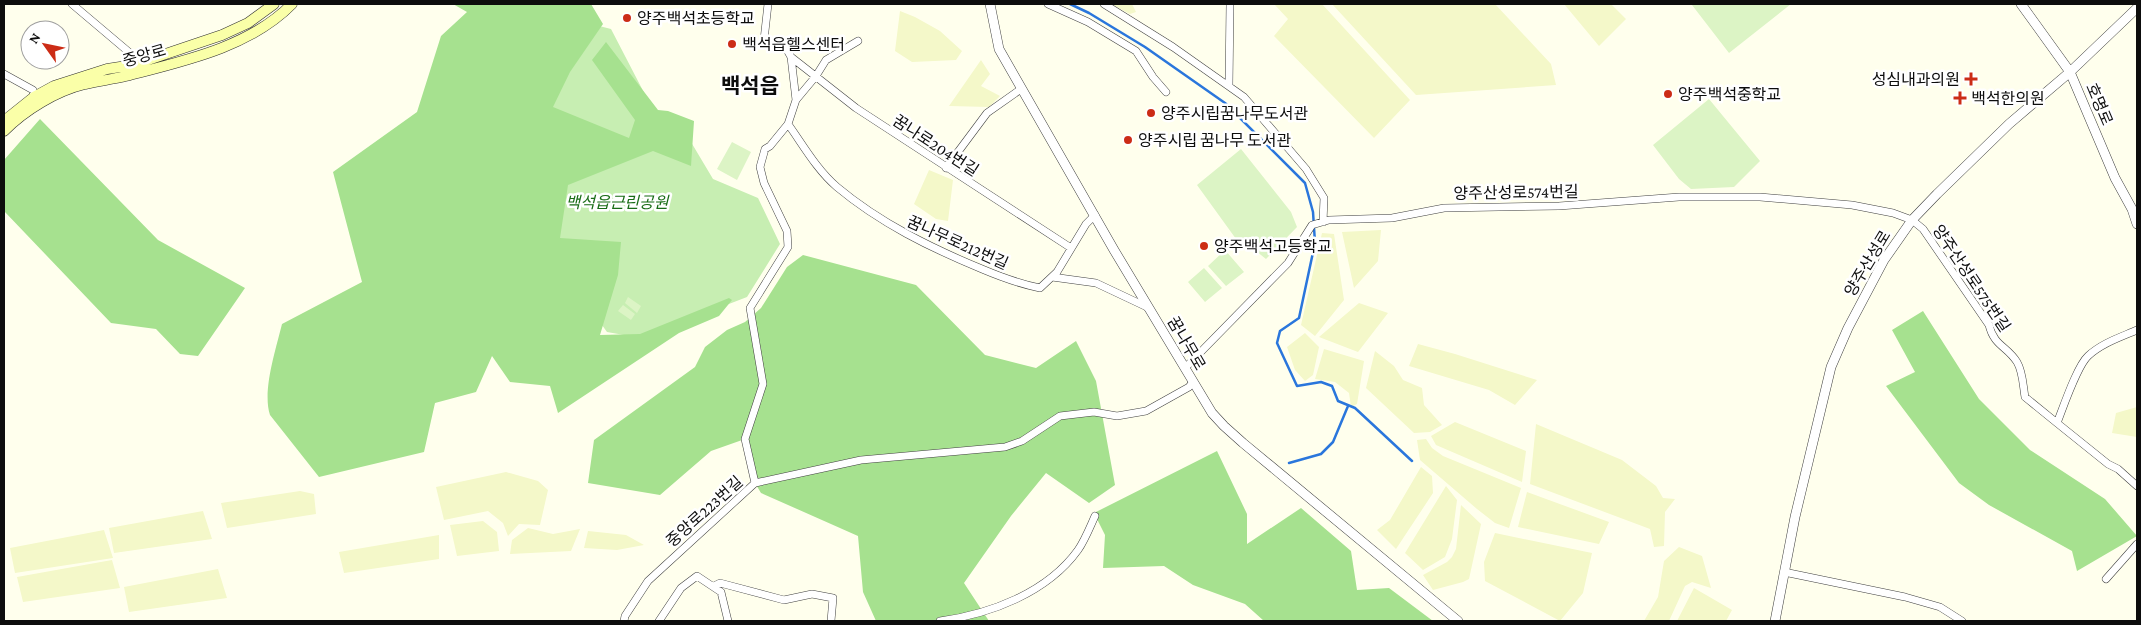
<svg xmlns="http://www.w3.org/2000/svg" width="2141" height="625" viewBox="0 0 2141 625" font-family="'Crimson Pro','Noto Sans KR',serif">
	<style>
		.farmland { fill: #f4f8c9 }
		.green { fill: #c7eeb2 }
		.forest { fill: #a6e18f }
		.pitch { fill: #dcf4c5 }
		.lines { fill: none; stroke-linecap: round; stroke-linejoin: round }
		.stream { stroke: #2a76dc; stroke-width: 2.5 }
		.minor-casing { stroke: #404040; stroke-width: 8 }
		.tertiary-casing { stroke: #404040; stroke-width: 10 }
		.secondary-casing { stroke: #2f2f2f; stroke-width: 11 }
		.minor { stroke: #fff; stroke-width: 7 }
		.tertiary { stroke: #fff; stroke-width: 9 }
		.secondary { stroke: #faffa8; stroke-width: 10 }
		.poi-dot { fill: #cc2c16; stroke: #fff; stroke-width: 2 }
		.labels { text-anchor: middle; stroke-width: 5; stroke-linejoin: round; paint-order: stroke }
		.poi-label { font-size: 16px; fill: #0d0d0d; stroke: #fff; text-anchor: start }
		.street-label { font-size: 16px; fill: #0d0d0d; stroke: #fff }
		.park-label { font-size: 16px; font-style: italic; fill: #196c16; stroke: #fff }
		.district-label { font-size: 21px; font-weight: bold; fill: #0d0d0d; stroke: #fff }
	</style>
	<rect width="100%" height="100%" fill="#ffffed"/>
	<path class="farmland" d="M1111,4H1132L1136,12L1130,14Z
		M1274,4H1322L1410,100L1374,138L1274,36L1288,19Z
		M1332,4H1495L1551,64L1556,85L1416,95Z
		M1564,4H1611L1626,19L1599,46Z
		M900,11L915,17L940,31L962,51L956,60L912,62L895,51Z
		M981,60L990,74L981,86L1000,96L989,107L949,106Z
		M929,170L953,180L948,221L936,219L914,204Z
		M1381,230L1378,261L1354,288L1342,232Z
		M1322,233L1334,234L1344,300L1315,336L1301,325Z
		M1359,303L1388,313L1358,352L1319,337Z
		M1305,333L1319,347L1313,375L1305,381L1295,370L1287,347Z
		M1418,344L1455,354L1537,380L1515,405L1489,390L1409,366Z
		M1324,349L1364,361L1357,404L1351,407L1349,393L1335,382L1315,379Z
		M1375,351L1394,366L1403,380L1422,388L1424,405L1442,425L1430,432L1414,433L1366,388Z
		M2137,407V437L2112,433L2116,413Z
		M1455,422L1526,451L1522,482L1436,445L1431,436Z
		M1536,424L1622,460L1656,486L1663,498L1675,499L1665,512L1664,546L1654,547L1650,529L1530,484Z
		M1426,439L1432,448L1443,456L1521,488L1509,528L1495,523L1477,509L1420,460L1417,440Z
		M1421,467L1432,476L1433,493L1396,549L1377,530L1390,520Z
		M506,472L538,481L548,490L540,525L519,524L508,536L503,523L488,511L444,520L436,487Z
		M1446,486L1457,500L1452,539L1445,557L1423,570L1405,553Z
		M300,491L314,494L316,514L227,528L221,503Z
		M1527,492L1609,522L1599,544L1518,527Z
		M1461,505L1481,524L1469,579L1463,582L1433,590L1423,575L1447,562L1452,557L1456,549Z
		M203,511L212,539L114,553L109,528Z
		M483,521L497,532L499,551L457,556L450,525Z
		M528,528L553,534L580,529L571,551L510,554L512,540Z
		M104,530L113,558L15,573L10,548Z
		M588,531L626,535L644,545L617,550L584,548Z
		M1495,533L1592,553L1583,593L1560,621L1485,581L1484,562Z
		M439,535V559L344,573L339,552Z
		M1679,547L1702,556L1711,588L1692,582L1685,586L1669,621H1644L1658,597L1664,561Z
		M112,560L120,588L23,602L17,577Z
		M218,569L227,598L129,612L124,587Z
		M1694,588L1732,610L1726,621H1677Z"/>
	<path class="green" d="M513,4L611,29L653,110L685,132L713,179L758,198L780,244L747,297L641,338L607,332L592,311L502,220Z"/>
	<path class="forest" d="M453,4H591L603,24L570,72L553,107L629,138L635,120L592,60L606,42L658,110L668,111L694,121L691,166L653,151L568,185L560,238L621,242L618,275L600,335L640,334L729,298L732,300L719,316L679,333L558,413L550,386L510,382L492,356L476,392L435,403L424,452L319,477L270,415C262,391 276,349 282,324L362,282L333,172L417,112L441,36L467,12Z
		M40,119L158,240L245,288L198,356L180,354L156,329L111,323L4,211V160Z
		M803,255L916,285L985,355L1036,368L1076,341L1096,381L1115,485L1089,503L1046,473L1011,516L964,583L989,621H876L863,592L858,536L761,493L755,483L745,439L711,451L660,495L588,483L594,440L695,367L705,347L727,330L745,322L761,308L787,267Z
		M1923,311L1979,399L2030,450L2105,499L2137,536L2077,571L2072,551L1989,505L1959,483L1886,386L1915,372L1892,330Z
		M1217,451L1247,514V544L1301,508L1351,551L1357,590L1389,588L1433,621H1264L1245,604L1193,585L1164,566L1103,568L1105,535L1094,513Z"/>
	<path class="pitch" d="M1694,4H1791L1729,53L1692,5Z
		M1709,99L1760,161L1734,187L1691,189L1679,179L1653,145Z
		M732,142L751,152L737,180L717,169Z
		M1241,149L1291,212L1297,227L1266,259L1251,247L1244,250L1197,185Z
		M1225,250L1244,272L1226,286L1208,266Z
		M1204,268L1222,288L1205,302L1188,282Z
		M628,297L641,306L637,313L625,303Z
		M623,305L635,314L631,320L618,311Z"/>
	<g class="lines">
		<path class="stream" d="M1070,4L1089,13L1145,47L1225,103L1305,183L1313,212L1315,243L1299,318L1280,331L1277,343L1297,386L1321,382L1332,386L1338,401L1355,408L1412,461
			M1289,463L1321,454L1333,442L1348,406"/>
		<g class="minor-casing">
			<path id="minor" d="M72,4L130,53L134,68
				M1048,4L1088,22L1136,51L1153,77L1166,92
				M1104,4L1173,47L1244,97L1306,169L1324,198L1323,222
				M791,57L856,108L1071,248
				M4,74L33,90L34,97
				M1229,86L1230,4
				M796,100L816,76L826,60L858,41
				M788,124C803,145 817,170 837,187C880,223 931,248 982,269C1001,277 1020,284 1040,288L1057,272L1086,224L1095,215
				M946,168L987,113L1021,89
				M1052,277L1096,283L1149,308
				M1185,368L1288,263L1312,225L1329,220L1392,218L1444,208L1559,206L1679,197H1760L1852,205L1893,213L1912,220L1923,229L1989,325C1994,346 2007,346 2017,362C2023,372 2023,386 2025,397L2057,423C2063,408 2077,366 2088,356C2102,343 2121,337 2137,330
				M2057,423L2108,464L2118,469L2137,486
				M755,483L861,460L1005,447L1022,441L1060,416L1094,412L1117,416L1146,411L1189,387L1192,383
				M1784,572L1905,597L1940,607L1962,621
				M2106,579L2137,544
				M714,586L720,583L784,600L812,594L833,598L831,621
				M624,621L625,616L648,581L755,483L745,439L763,384L750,308L788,247L787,231L764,183L760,167L765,149L770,146L788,124L796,100L791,57L786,48L764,40L768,4
				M659,621L681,588L697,576L721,592L728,621
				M940,621C990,614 1047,593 1078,550C1085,540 1090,527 1095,516"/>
		</g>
		<g class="tertiary-casing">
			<path id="tertiary" d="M990,4L999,49L1114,250L1212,413L1224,426L1243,443L1458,621
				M2021,4L2070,72L2115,178L2132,209L2137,224
				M1775,621L1795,517L1831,367L1848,328L1884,260L1912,220L1937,194L2009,124L2070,72L2137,8"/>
		</g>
		<g class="secondary-casing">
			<path id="secondary" d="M4,121L34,97L54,86L107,69L133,65L222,35L248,23L274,4
				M4,131C25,110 56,91 85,84C99,81 113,79 126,76C184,61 250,47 292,4"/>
		</g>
		<use href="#minor" class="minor"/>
		<use href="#tertiary" class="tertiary"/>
		<use href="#secondary" class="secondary"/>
	</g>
	<g class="poi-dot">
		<circle cx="627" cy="18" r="5"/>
		<circle cx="732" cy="44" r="5"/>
		<path d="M1968.5 71.5h5v5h5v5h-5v5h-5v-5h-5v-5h5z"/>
		<circle cx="1668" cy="94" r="5"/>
		<path d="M1957.5 90.5h5v5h5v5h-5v5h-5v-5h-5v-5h5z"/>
		<circle cx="1151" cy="113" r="5"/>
		<circle cx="1128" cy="140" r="5"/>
		<circle cx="1204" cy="246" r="5"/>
	</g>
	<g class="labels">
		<g class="poi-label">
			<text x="637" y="24">양주백석초등학교</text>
			<text x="742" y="50">백석읍헬스센터</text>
			<text x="1960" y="85" text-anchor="end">성심내과의원</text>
			<text x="1678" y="100">양주백석중학교</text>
			<text x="1971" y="104">백석한의원</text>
			<text x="1161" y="119">양주시립꿈나무도서관</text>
			<text x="1138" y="146">양주시립 꿈나무 도서관</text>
			<text x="1214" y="252">양주백석고등학교</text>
		</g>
		<g class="street-label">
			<text transform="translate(144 55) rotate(-16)" y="6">중앙로</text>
			<text transform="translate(2100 104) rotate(67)" y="6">호명로</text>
			<text transform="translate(936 145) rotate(33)" y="6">꿈나로204번길</text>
			<text transform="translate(1516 192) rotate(-1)" y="6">양주산성로574번길</text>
			<text transform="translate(958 242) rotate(24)" y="6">꿈나무로212번길</text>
			<text transform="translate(1867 263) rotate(-59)" y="6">양주산성로</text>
			<text transform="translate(1972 278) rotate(56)" y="6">양주산성로575번길</text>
			<text transform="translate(1187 343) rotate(60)" y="6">꿈나무로</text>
			<text transform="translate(704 511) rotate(-42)" y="6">중앙로223번길</text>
		</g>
		<g class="park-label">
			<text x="617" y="208">백석읍근린공원</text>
		</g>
		<g class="district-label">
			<text x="750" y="93">백석읍</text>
		</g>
	</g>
	<rect width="2141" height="625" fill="none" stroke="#0d0d0d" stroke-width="10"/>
	<g transform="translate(45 45) rotate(303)"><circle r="24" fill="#ffffff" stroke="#9e9e9e"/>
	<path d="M0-4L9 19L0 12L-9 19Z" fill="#cc2c16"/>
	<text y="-8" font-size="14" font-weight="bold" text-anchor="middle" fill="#0d0d0d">N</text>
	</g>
</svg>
